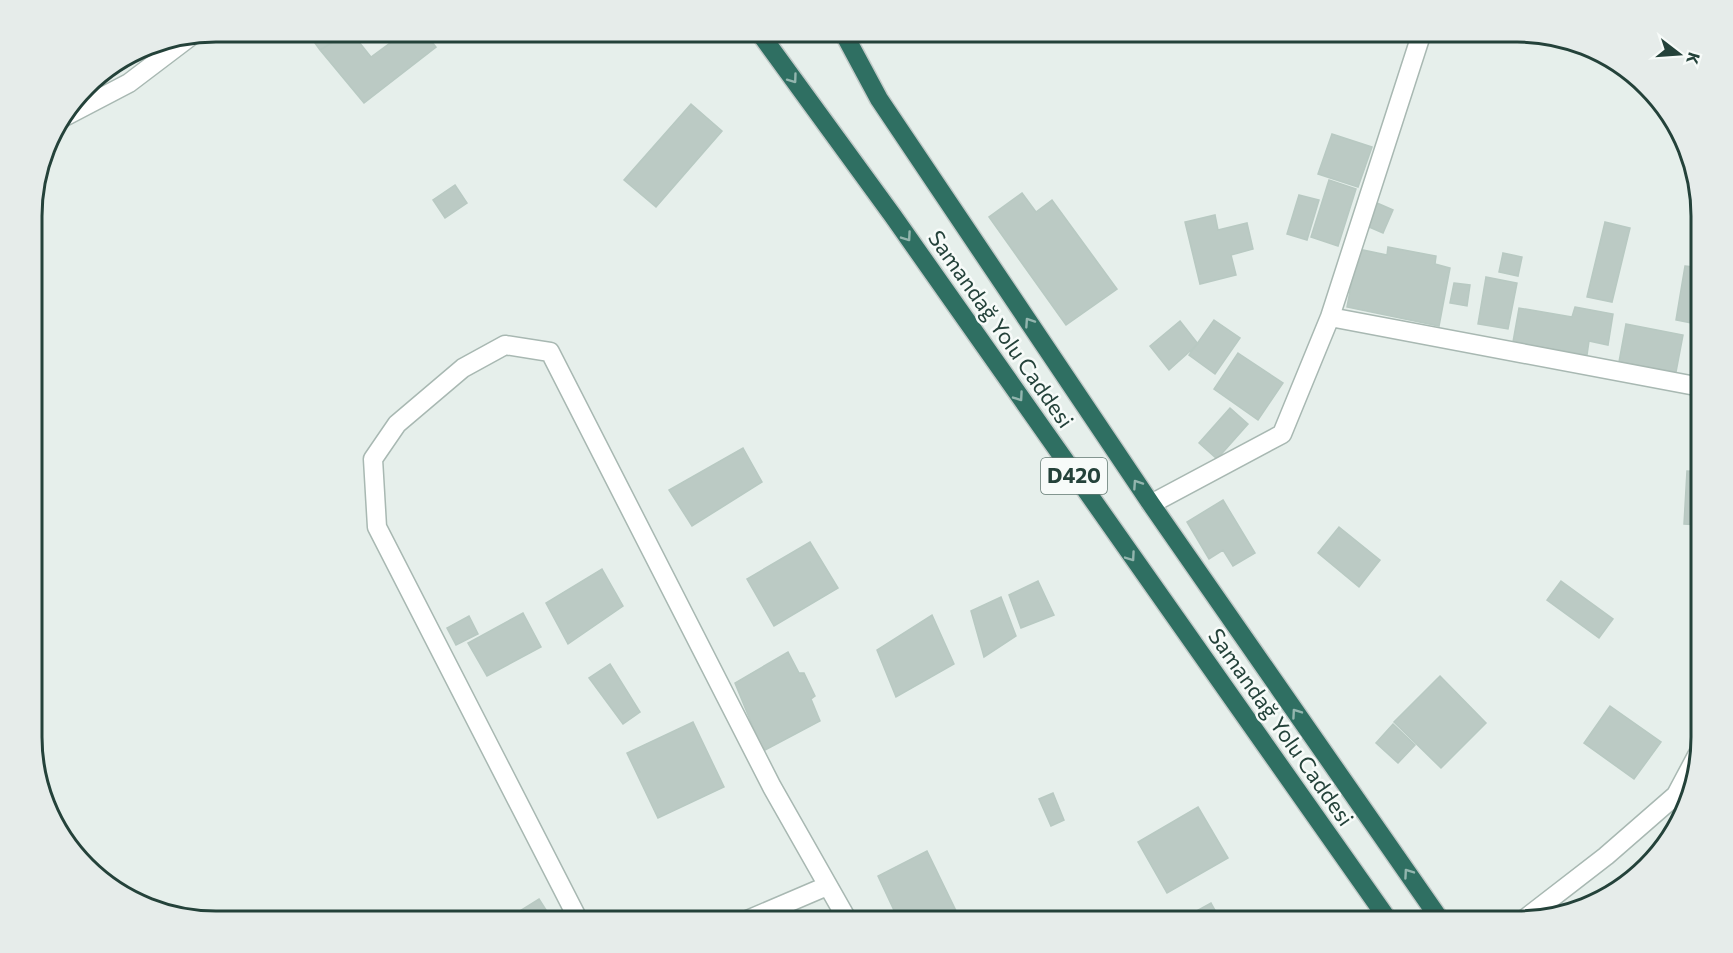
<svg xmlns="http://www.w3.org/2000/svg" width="1733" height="953" viewBox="0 0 1733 953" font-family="Commissioner,sans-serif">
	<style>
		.building { fill: #bbcac4; stroke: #b8c9c2; stroke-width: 1.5 }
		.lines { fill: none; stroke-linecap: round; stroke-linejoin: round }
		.minor-casing { stroke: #a8b8b2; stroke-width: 21 }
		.highway-casing { stroke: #c2cac8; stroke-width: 21 }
		.minor { stroke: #fff; stroke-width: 18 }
		.highway { stroke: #2f6f62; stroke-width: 18 }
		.oneway { stroke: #93b5ae }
		.labels { text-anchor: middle; stroke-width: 5; stroke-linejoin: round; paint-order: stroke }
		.shield { fill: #f7fbf9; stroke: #637a73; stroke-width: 1.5 }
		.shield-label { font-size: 21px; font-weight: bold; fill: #24423a }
		.street-label { font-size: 22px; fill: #24423a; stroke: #f7fbf9 }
		.rim { fill: none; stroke: #24423a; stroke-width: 3 }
	</style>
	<rect width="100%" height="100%" fill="#e6efeb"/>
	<path class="building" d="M307,32H349L320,50Z
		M349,32H351L371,57L405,32H424L436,47L364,103L320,50Z
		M691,104L722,131L656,207L624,180Z
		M1332,134L1372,147L1358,187L1318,174Z
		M1329,180L1356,189L1338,246L1311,237Z
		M455,185L467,203L445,218L433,200Z
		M1022,193L1036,212L1052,200L1117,289L1066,325L989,217Z
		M1299,195L1319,200L1307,240L1287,234Z
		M1377,203L1393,210L1383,233L1367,226Z
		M1215,215L1218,230L1247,223L1253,249L1231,255L1236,275L1200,284L1185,222Z
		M1605,222L1630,228L1612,302L1587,297Z
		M1388,247L1436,256L1435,264L1450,268L1439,326L1347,307L1358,249L1387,255Z
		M1503,253L1522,257L1518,276L1499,272Z
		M1685,266L1701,268V300L1697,324L1676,320Z
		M1486,277L1517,283L1508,329L1478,324Z
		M1454,283L1470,285L1467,306L1450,303Z
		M1575,307L1613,314L1608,345L1589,341L1587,355L1513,342L1519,308L1572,317Z
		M1214,320L1240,338L1215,374L1189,355Z
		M1180,321L1198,344L1169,370L1150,346Z
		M1626,324L1683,335L1676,372L1619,362Z
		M1238,353L1283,383L1258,420L1214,389Z
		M1230,408L1248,424L1217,459L1199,443Z
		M743,448L762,482L692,526L669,490Z
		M1687,471L1701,472V525L1684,524Z
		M1223,500L1255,553L1233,566L1223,550L1209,559L1187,522Z
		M1339,527L1380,560L1359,587L1318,553Z
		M810,542L838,588L774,626L747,579Z
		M602,569L623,606L568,644L546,603Z
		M1038,581L1054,615L1021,628L1009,595Z
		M1561,581L1613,619L1599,638L1547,600Z
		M1001,597L1016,636L984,657L971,611Z
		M523,613L541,647L487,676L468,643Z
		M932,615L954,664L896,697L877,650Z
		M469,616L478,634L456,645L447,628Z
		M788,652L799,673H804L815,696L811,699L820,721L765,750L760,744L735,683Z
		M610,664L640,712L623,724L589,678Z
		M1440,676L1486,723L1441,768L1394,722Z
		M1610,706L1661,742L1634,779L1584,743Z
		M693,722L724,787L658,818L627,753Z
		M1393,724L1415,745L1398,763L1376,743Z
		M1053,793L1064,820L1051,826L1039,799Z
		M1198,807L1228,858L1167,893L1138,842Z
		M927,851L958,915L945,921H899L878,876Z
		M539,899L553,921H504Z
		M1211,903L1221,921H1195L1191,914Z"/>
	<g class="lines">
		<g class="minor-casing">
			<path id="minor" d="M64,117L129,83L191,36
				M1330,317L1701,387
				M1151,504L1282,434L1330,317L1422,32
				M579,921L377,527L373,459L397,424L463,368L505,345L550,352L772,787L848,921
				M745,921L827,886
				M1522,921L1606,856L1676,795L1701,748"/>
		</g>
		<g class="highway-casing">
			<path id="highway" d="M759,32L893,216L1389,921
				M843,32L879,99L1151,504L1441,921"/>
		</g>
		<use href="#minor" class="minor"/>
		<use href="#highway" class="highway"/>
	</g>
	<defs><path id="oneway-chevron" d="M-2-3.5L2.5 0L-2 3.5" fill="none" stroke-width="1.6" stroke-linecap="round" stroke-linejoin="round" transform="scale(1.5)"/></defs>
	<g class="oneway">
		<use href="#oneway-chevron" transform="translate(793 79) rotate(54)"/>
		<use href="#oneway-chevron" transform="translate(907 237) rotate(55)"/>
		<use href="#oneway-chevron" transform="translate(1029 322) rotate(-124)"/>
		<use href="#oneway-chevron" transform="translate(1019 397) rotate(55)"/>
		<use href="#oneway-chevron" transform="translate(1137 484) rotate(-124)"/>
		<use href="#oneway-chevron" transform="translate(1131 557) rotate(55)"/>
		<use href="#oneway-chevron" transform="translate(1296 713) rotate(-125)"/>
		<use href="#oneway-chevron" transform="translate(1408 873) rotate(-125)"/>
	</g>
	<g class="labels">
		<rect class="shield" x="1041" y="458" width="66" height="36" rx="4.5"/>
		<g class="shield-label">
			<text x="1074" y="483">D420</text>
		</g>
		<g class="street-label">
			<text transform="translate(1001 329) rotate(55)" y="8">Samandağ Yolu Caddesi</text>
			<text transform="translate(1281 727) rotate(55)" y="8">Samandağ Yolu Caddesi</text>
		</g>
	</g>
	<path d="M0 0H1733V953H0ZM216 42H1517A174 174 0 0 1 1691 216V737A174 174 0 0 1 1517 911H216A174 174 0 0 1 42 737V216A174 174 0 0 1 216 42Z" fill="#e6ecea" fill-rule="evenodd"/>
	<path class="rim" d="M216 42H1517A174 174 0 0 1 1691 216V737A174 174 0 0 1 1517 911H216A174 174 0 0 1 42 737V216A174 174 0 0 1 216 42Z"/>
	<g transform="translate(1679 54) rotate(107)" stroke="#f7fbf9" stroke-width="4.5" paint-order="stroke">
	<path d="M0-4.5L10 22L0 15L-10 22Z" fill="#24423a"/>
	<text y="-9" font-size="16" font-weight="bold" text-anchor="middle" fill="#24423a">K</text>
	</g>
</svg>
